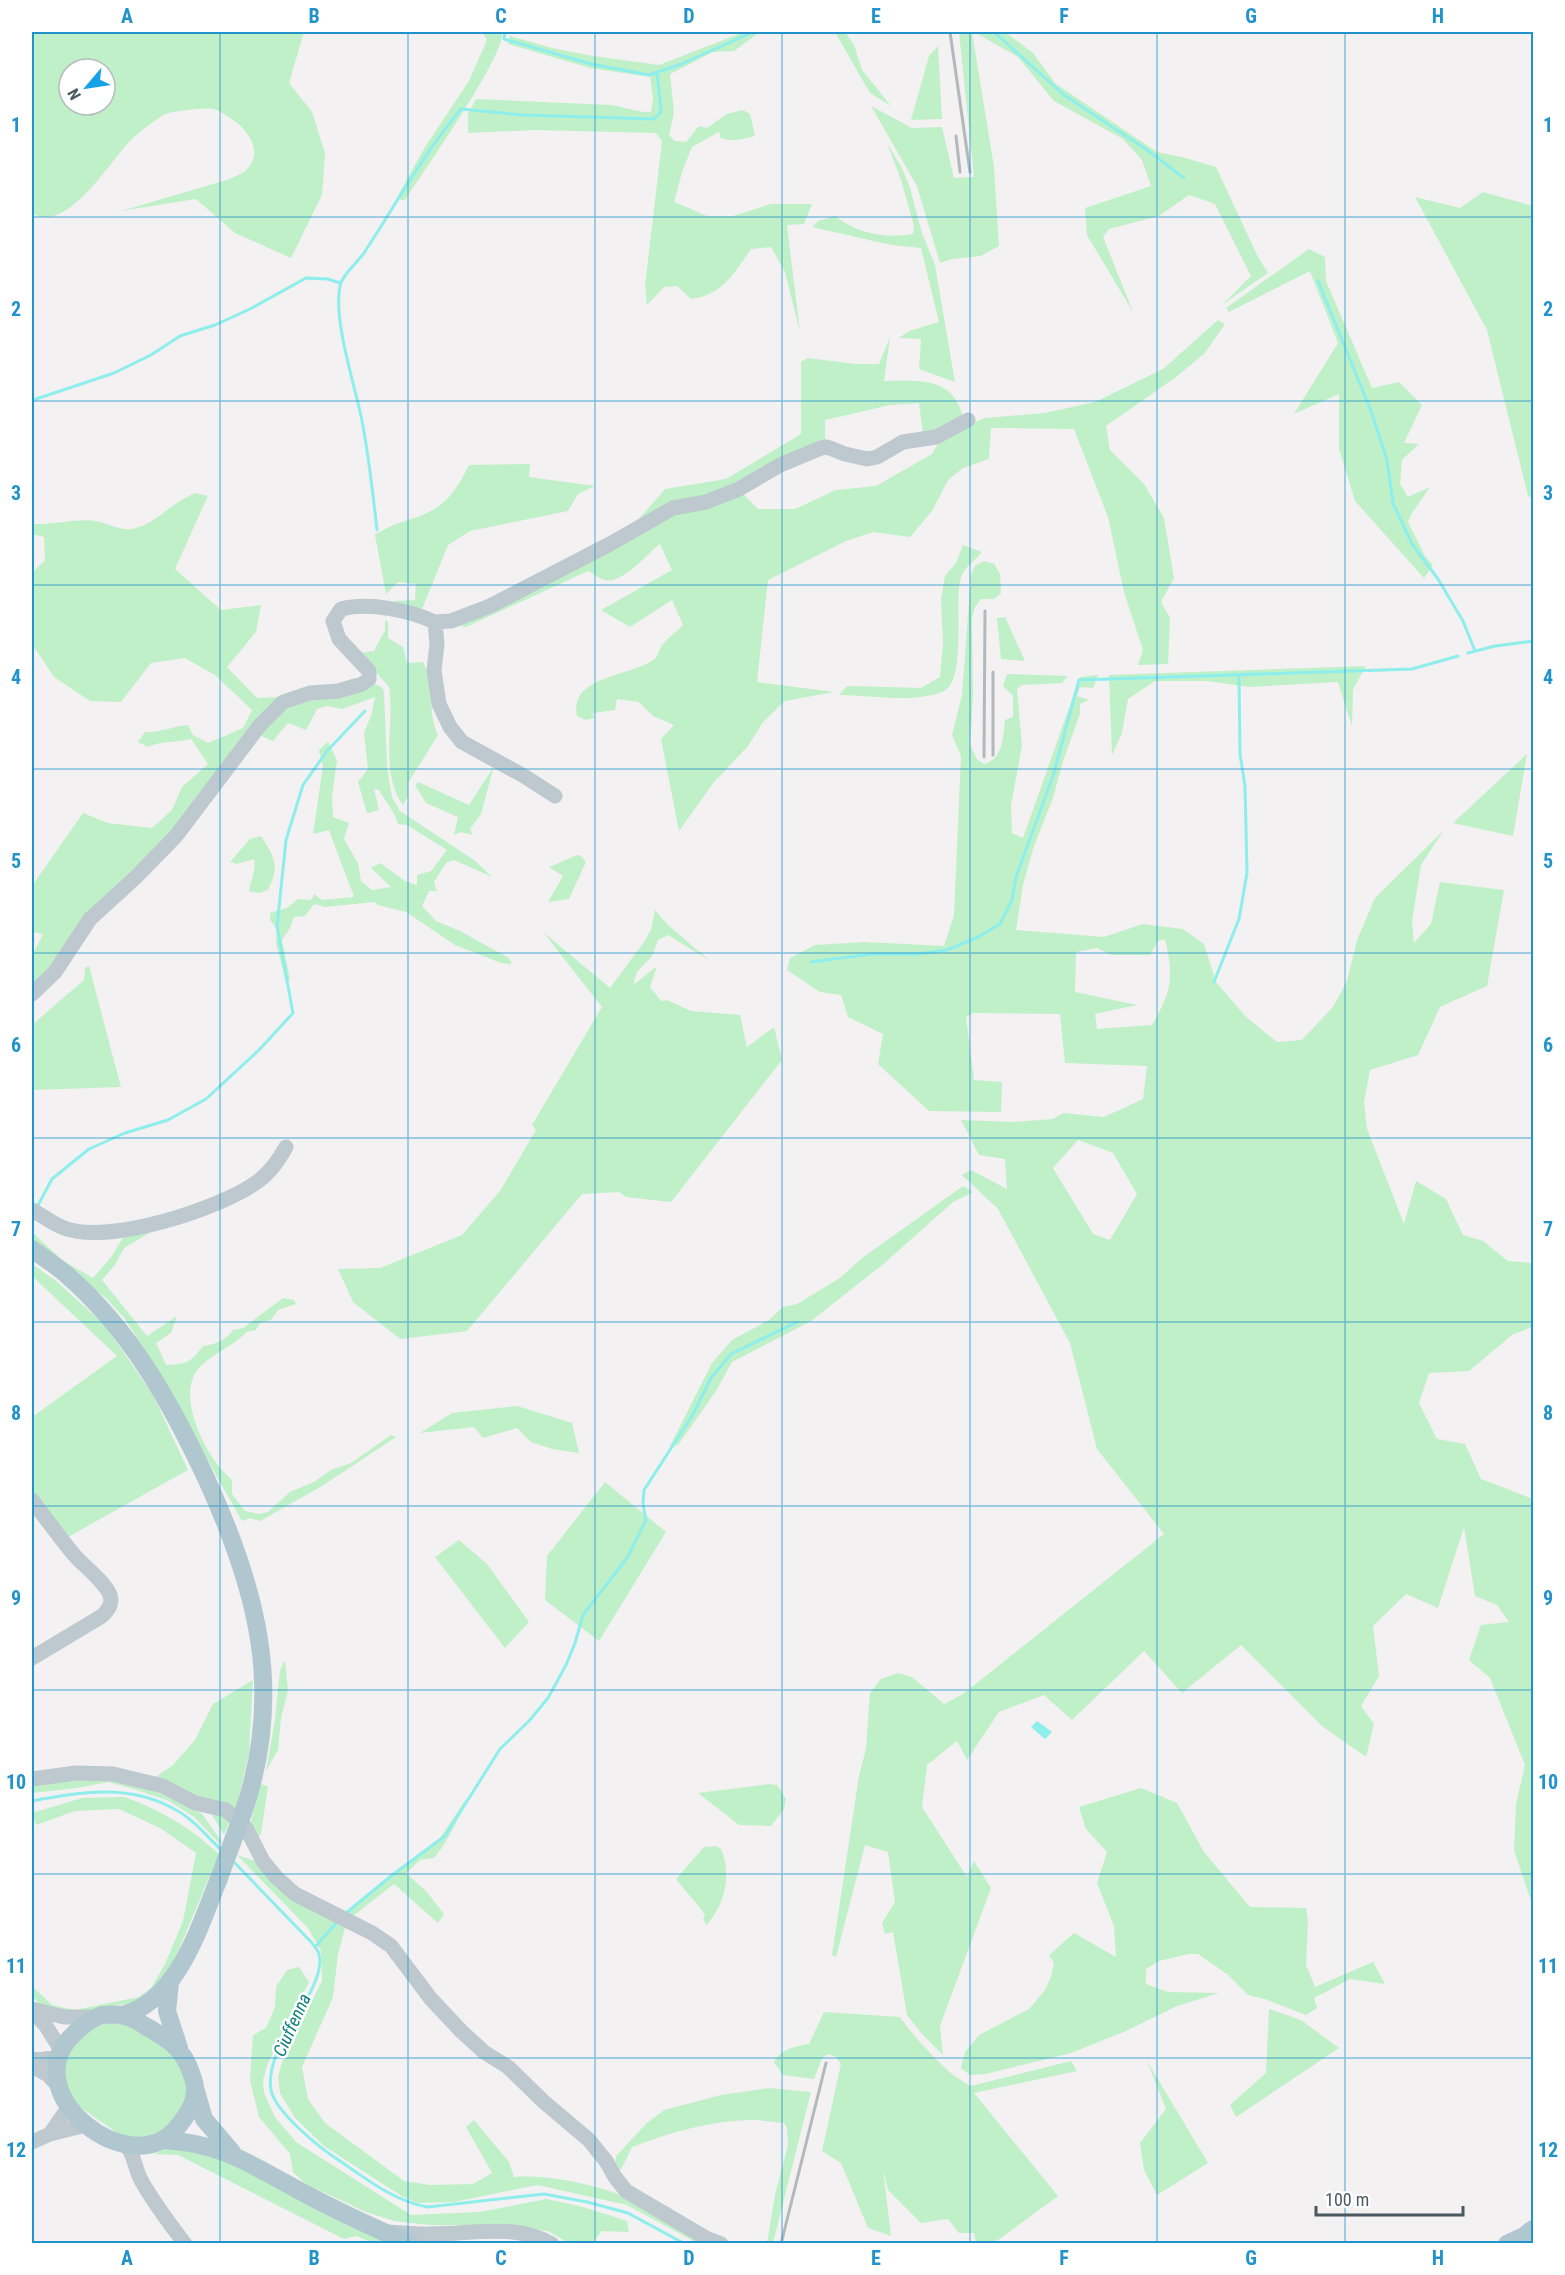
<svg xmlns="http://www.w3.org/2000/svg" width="1565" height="2275" viewBox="0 0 1565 2275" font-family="'Roboto Condensed',sans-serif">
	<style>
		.green { fill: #c0f0c8; fill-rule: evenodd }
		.water { fill: #8deeec }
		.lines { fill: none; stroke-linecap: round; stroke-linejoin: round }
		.stream { stroke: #8deeec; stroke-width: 3 }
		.minor { stroke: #bdc9ce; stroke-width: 15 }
		.major { stroke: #b1c7d0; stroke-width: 18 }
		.rail { stroke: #b3b8bb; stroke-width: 3 }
		.major-bridge { stroke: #b1c7d0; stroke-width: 18 }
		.grid { fill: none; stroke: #2193cc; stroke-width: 1.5; stroke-opacity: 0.55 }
		.labels { text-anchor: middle; stroke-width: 5; stroke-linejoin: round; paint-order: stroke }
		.water-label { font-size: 18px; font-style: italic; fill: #0d807e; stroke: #fff }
		.neatline { fill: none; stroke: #2193cc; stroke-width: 2 }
		.grid-label { font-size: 20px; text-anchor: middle; font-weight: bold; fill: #2193cc }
	</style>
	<rect width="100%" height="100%" fill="#f3f1f2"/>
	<path class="green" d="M32,32H304L289,83L312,112L325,153L322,195L291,258L235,233L196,199L121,211L230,179C235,176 242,174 246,170C265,152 247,128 230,118C225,115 219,110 214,109C207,107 176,111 168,113C159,116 134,136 128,143C109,164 65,235 32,213ZM69,69H105V105H69Z
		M482,32L502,33C505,56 422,174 405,200L396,199L425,147L469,81L487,40Z
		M744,32H760L734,51L713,52L670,74L674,113L669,135L675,141L686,142L699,126L707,128L727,114L743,110L750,114L755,136C743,139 731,143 719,137L721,136L719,132L692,147L682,172L674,202L707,216H733L771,204H812L804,224L787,225L800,332L785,272L771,247L751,249C734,273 723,295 691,299L677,286L664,287L647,305L645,286L662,141L656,133L534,130L468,133V114L476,99L612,105L643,112H651L653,98L650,77L590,68L508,44L510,36L552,48L593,56L659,65Z
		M835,32H845L854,45L862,70L891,106L870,93Z
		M959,32H972L994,167L999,246L981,256L952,259L940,263L917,186L871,106L912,128L942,127L954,178L974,177Z
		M974,32H1005L1032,52L1056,84L1157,152L1182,157L1216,167L1257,255L1268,273L1223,304L1251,276L1215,204L1189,195L1159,216L1109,229L1103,237L1133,312L1087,235L1085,208L1151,186L1142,160L1123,139L1054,101L1018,57Z
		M938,46L942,119L911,120L929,56Z
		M887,143L902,168L910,188L922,233L935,265L955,382L919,369L921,339L899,338L909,331L939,322L921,248L891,245L812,227L818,221L835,216C856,233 886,239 913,234L914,226L901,180Z
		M1483,192L1533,206V498L1528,496L1487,330L1415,197L1460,208Z
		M1309,249L1325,257L1326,281L1372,388L1399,382L1422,405L1404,443L1419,444L1402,460L1400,484L1408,497L1430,487L1412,513L1408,522L1425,556L1433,565L1424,578L1355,501L1339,449V394L1294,414L1338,343L1310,271L1229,312L1226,308Z
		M1218,320L1225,324L1205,353L1176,377L1106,426L1110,450L1144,484L1164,518L1174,578L1161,602L1170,618L1168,664L1138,665L1143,650L1124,592L1108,517L1074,429L991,428L989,459L963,468L948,480L932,511L910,537L873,532L846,541L768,580L757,682L834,692L785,701L763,722L748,746L714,782L679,831L661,739L674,725L653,716L639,702L617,699L615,710L593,713L594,718L586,720L577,716C569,676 629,677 653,660C659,656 658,650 663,644C669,637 677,631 683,625L672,600L630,627L601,610L672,570L660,544C647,554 623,584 605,580C599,579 593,573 588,571L466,627L452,624L674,512L742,493L758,509H795L836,490L876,486L932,454L942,437L984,418L1045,413L1095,402L1163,369Z
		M890,337L884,381C919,381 954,376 963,418L923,435L919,403L890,405L825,420V442L739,487L637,521L665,489L726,479L801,434V362L808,358L856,364H879Z
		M530,464L529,477L595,486L578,494L568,511L470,531L448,545L422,609L393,606L395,601L415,600L416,584L398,582L386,594L375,535C393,522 412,521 431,511C449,502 461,482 469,465Z
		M196,493L208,496L175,569L221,610L261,605L256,632L227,667L257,698L282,697C202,797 123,898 32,986V956L43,934L32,932V886L83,813L108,823L152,828L172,810L182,787L208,764L191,739C175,743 164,740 148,747L138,742L145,732C160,733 173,726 188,725L193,735L208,743L243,728L252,710L215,675L185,658L151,663L121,702L90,701L54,677L34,647L32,646V573L45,560L44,537L32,534V524C50,525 81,518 96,521C106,523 122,531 132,529C157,524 171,502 196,493Z
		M963,545L982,552C974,562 963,567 960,581C955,604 966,680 944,691C915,704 870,695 839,695L847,686L921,688L940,677L943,643L941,599L945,576L956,563Z
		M984,561L994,564L1000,574L1001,593L994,599H981L975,607L972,618L973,696L970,745L977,759L984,764C1003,760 1003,736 1005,720L1013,717V696L1003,686L1007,674L1068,676L1062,683L1022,685L1017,689L1022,746L1011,805L1012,833L1023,838L1080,677L1098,675L1093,688L1080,687L1077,696L1089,700L1080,704V714L1063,761L1053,798L1033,849L1023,885L1016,930L1104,937L1143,924L1183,929L1204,944L1216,982L1246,1017L1277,1042L1302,1040L1333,1007L1347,981L1357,940L1375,898L1444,830L1421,865L1412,921L1414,943L1431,924L1440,882L1504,890L1487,986L1440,1007L1418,1055L1370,1070L1364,1102L1367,1129L1404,1224L1416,1181L1446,1199L1463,1235L1483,1241L1508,1261L1533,1263L1532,1327L1512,1335L1469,1371L1429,1373L1419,1403L1437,1439L1465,1444L1481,1479L1533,1499L1534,1910L1514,1850L1516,1804L1525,1765L1490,1678L1469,1660L1481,1625L1509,1622L1497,1605L1475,1596L1464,1527L1438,1608L1406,1594L1373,1626L1379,1676L1361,1706L1374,1724L1366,1757L1322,1726L1241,1645L1182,1693L1144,1651L1072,1720L1044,1695L999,1712L967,1760L957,1741L927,1765L922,1807L967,1877L974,1861L991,1888L940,2026L943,2055L922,2034L907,2015L893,1932L885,1934L882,1923L895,1902L888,1852L865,1845L836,1957L832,1955L859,1776L866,1749L870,1693L881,1679L898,1673L912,1677L944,1704L963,1694L1164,1534L1097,1449L1070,1343L998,1209L962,1175L971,1170L1007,1189L1005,1159L979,1155L961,1120L1013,1122L1053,1119L1063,1113L1104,1117L1143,1099L1147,1066L1065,1063L1060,1014L973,1013L966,1017L974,1080L1002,1082L1001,1112L929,1111L878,1064L883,1034L848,1017L841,995L820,992L787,970L790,958L815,945L865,942L944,946L954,915L961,756L952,735L962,695L971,575L975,566ZM1165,939C1174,977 1172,991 1152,1025L1097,1029L1095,1014L1137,1005L1075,992L1076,952L1097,948L1111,955H1150L1158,941ZM1078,1140L1113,1153L1137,1194L1110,1240L1093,1234L1053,1168Z
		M1005,617L1025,661L1001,659L997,618Z
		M385,620L388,622V638L403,647L407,663L423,662C436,688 426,708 438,735L408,783V796L403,805C379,772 395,724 389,687L359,653L374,651L385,630Z
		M1366,666L1353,689L1352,726L1338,682L1250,687L1207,681H1155L1128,699L1122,733L1112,755L1109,675Z
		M374,684L382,687L384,692L387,767L392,797L400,811L474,860L492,877L454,860L446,863L434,882L437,891H429L422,906L436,921L460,931L509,958L512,964L501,963L455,945L406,912L378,905L375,902L325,907L314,904L305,916L294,917L290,928L282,940L290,979L286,982L276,943L277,929L270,920V913L287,908L298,899L311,900L314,894L322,900L354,897L329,830L313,834L323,766L319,750L328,742L337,760L332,796L333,817L349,823L344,839L358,863L361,881L372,890L391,887L371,868L380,863L405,881L417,885V875L431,871L447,850L407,825L398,824C395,811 385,802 379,790L374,789L379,810L367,813L358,782L368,769L364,733L372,713L375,697L342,709L327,706L317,709L306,730L288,723L273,741L259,735L285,703Z
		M1527,754L1513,836L1453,823Z
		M494,766L481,814L470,829L473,835L461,832L454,835L458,817L426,803L415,785L418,782L469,805Z
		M261,836C275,858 280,866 268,890L259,893L249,891C251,879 256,871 254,859L237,864L230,862L250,839Z
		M577,855L581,856L586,862L569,899L548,902L563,876L549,867Z
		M655,910L667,924L710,961L668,935L658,940L652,956L637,972L633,985L657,966L650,987L661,1001L667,1000L691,1011L740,1015L747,1047L774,1027L782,1060L671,1202L626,1197L619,1192L582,1194L467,1331L400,1339L353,1302L338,1269L380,1268L462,1235L500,1191L536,1130L532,1125L602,1007L543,932L610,988L644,942L651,930Z
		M89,966L121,1087L32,1090V1025L84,980L85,968Z
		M963,1186L973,1192L953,1202L881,1266L811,1321L732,1362L716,1391L678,1445L670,1446L712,1363L732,1340L769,1320L783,1307L797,1304L840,1278L862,1258Z
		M170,1221L124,1248L115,1265L102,1280L147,1336L177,1316L171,1333L156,1343L166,1365C187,1364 190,1363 203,1346C216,1344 225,1341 233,1330L243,1328L283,1298L294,1300L296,1304L278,1310L271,1320L260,1323L256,1330L246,1332C234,1347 207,1355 196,1372C177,1402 208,1460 232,1480V1494L245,1511L259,1514L268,1512L290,1492L314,1482L331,1470L351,1463L391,1435L396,1437L322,1486L260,1521L250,1518L242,1521L154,1365L125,1319L107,1299L32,1242V1232L62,1260L93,1278L112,1256L126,1232Z
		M32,1264L56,1281L104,1324L153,1395L188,1470L68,1537L32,1493V1417L117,1356L32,1276Z
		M517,1406L572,1423L579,1453L552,1449L531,1442L517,1428L483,1438L474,1427L420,1433L452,1413Z
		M605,1482L666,1532L599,1641L545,1600L547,1556Z
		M459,1540L487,1564L529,1622L505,1648L435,1557Z
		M285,1660L288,1690L281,1718L278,1750L266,1771L275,1720L280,1670Z
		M253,1680L249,1753L235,1813L196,1801L154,1778L173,1765L195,1740L213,1704Z
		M112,1778L176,1798L202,1814L222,1842L220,1844L194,1817L169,1801L134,1789L108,1782L77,1788L32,1793V1784Z
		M260,1784L268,1786L261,1834L257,1839L251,1822Z
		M769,1784L777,1785L786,1799L784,1809L771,1826L739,1825L698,1793Z
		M1141,1788L1177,1803L1204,1852L1250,1907L1306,1908L1308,1920L1306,1965L1315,1987L1373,1962L1385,1984L1350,1979L1314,1998L1317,2008L1306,2015L1265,1999L1248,1995L1227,1974L1198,1954H1189L1159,1961L1146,1969V1984L1168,1992L1219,1993L1177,2006L1126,2031L1071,2053L986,2074L970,2075L961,2068L965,2052L979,2035L1029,2009L1045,1990L1051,1977L1054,1963L1049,1955L1074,1933L1116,1957L1114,1926L1097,1883L1107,1852L1086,1829L1079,1807Z
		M125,1797C165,1813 187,1825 219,1854L164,1985L143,2002L103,2007L84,2013L46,2010L32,1997V1986L52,2005L75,2010L139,1997L151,1988L165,1964L183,1921L196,1853L160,1828L119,1809L75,1811L36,1825L32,1813L82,1798Z
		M466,1799C457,1821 449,1840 434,1858L420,1860L406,1873L426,1891L444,1914L438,1923L394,1884L353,1916L344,1914L379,1884L440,1838Z
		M211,1813L231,1818L224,1835Z
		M716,1846L721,1849C732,1876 725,1903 707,1925L703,1920L705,1914L676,1879L704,1847Z
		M237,1855L260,1863L346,1924L338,1954L333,1997L302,2067L308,2099L325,2123L404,2181L430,2185L473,2184L492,2173L466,2127L474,2120L509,2162L514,2177C549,2174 597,2185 629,2198C654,2207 687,2230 711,2243H697L627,2205L537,2185L454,2202L418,2203L403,2197L324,2146L295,2118L280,2093L278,2076L283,2059L322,1981L321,1951L308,1928Z
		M299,1967L309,1982L268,2063L263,2080L264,2093L275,2117L296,2142L411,2215L480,2212L547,2199L583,2207L627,2221L629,2232L602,2231L592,2243H569L548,2231L490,2225H430L394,2221L366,2212L306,2184L293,2172L290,2154L259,2117L250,2080L253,2035L266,2028L275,2007L276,1987L287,1970Z
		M1269,2009L1301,2020L1339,2048L1236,2117L1230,2105L1266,2073Z
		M824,2012L900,2017C915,2038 948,2076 971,2086L1071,2061L1077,2071L974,2093L1058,2196L994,2243H976L974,2233H959L948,2219L921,2223L888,2190L883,2169L891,2236L868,2228L841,2163L822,2151L841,2064L836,2057L829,2054L822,2058L814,2079L783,2075L774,2062C781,2049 796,2046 809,2044Z
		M110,2021L130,2024L176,2052L189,2083L184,2110L157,2136L135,2139L119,2134L74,2103L64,2078V2060L86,2032Z
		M1147,2061L1208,2163L1157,2195L1144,2170L1140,2143L1166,2109Z
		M769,2088L811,2092L773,2243H767L775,2195L788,2145L787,2128L784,2123C771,2122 758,2119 746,2120C706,2122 668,2133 632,2147L621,2170L615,2165L616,2156L647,2123L664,2110L721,2095Z
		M196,2145L393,2243H373L356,2236L344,2239L178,2155L154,2154L172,2146Z"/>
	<path class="water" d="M1037,1721L1052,1732L1045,1739L1031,1727Z"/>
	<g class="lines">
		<path class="stream" d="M505,32L504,39L591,64L649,75L679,65L753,32
			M994,32L1064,95L1147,150L1184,178
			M1318,281L1371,411L1387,460L1393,503L1412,544L1438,579L1463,621L1475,651
			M33,400L114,373L151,355L180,336L215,325L250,309L306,278L328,279L340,283
			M377,530C373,494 369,457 362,421C355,385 333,321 340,286C342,275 357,263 364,253C396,204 424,153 461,109L522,115L654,119L661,112L657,72
			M1468,653L1495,646L1534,641
			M811,962L872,954H918L947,950L978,937L1000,924L1012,900L1016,877L1053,776L1079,680L1412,669L1458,656
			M1214,982L1239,919L1247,873L1245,786L1240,754L1239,676
			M37,1207L52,1179L89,1149L125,1133L168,1120L206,1099L259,1050L293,1013L277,927L286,840L303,785L327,751L365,711
			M32,1801C81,1792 130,1783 176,1810C193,1819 208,1837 221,1850
			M233,1861L312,1943C314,1946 318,1950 319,1954C328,1990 263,2045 271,2090C275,2112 321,2149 340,2161C366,2179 396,2202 428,2207L544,2194L587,2202L628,2213L685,2244
			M346,1913L391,1876L445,1836L500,1749L529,1721L548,1698L566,1665L575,1643L583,1615L627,1558L646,1520L643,1504L644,1490L692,1416L711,1378L731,1354L797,1322
			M315,1947L337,1922"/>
		<path class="minor" d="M435,622L451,621L490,606L610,544L673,508L706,502L739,489L780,465L821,448L827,447L845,454L867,459L877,457L903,442L936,437L968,420
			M32,994L55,972L90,919L135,878L176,836L260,725L283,702L310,693L338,691L362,684L369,679V671L339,639L333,621L341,609C370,602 408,610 435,622L437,644L434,670L439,704L450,727L462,742L524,776L555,796
			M32,1210C42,1215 53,1224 64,1228C109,1245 219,1209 257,1182C270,1173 278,1161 286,1147
			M32,1500C46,1519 60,1538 75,1556C85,1567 105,1582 110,1595C113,1604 108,1610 102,1616L32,1658
			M32,1779L76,1773L113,1774L163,1786L195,1803L226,1810L246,1828L263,1861L276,1877L295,1894L372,1933L391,1946L431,1999L461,2031L484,2052L508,2067L544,2102L589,2140L606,2161L615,2177L626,2191L706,2238L721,2244
			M32,2009L64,2017H97
			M32,2011L46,2026L61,2050
			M32,2059L39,2060L58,2057
			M32,2066L48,2075L59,2087
			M50,2134L68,2108
			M32,2142L50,2134L86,2125
			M126,2145C136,2158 134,2167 141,2180C153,2202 169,2223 185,2244
			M389,2232C402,2233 414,2234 427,2234C469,2235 513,2222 552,2244"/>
		<path class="major" d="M32,1249C44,1258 57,1266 68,1276C131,1331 171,1403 206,1478C257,1589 285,1692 243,1813
			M170,1983L167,2011L179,2048
			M102,2015C108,2015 115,2014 120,2015C129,2016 138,2021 145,2026C167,2038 184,2049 191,2073C193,2078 196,2085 195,2091C195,2105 183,2121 174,2131C127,2180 20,2095 69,2039C78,2029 90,2019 102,2015Z
			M122,2015C177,2002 199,1928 218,1881
			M196,2091L204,2119L232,2152
			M164,2140C222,2143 253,2166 302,2192C337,2211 374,2228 411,2244
			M1507,2244L1524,2236L1533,2229"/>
		<path class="rail" d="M950,32L970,172
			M956,136L960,172
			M993,672V755
			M984,757L985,611
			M781,2244L826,2063"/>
		<path class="major-bridge" d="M218,1881L243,1813"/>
	</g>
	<path class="grid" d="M220,32V2244M408,32V2244M595,32V2244M782,32V2244M970,32V2244M1157,32V2244M1345,32V2244M32,217H1534M32,401H1534M32,585H1534M32,769H1534M32,953H1534M32,1138H1534M32,1322H1534M32,1506H1534M32,1690H1534M32,1874H1534M32,2058H1534"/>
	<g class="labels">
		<g class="water-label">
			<text transform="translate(292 2025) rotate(-66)" y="6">Ciuffenna</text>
		</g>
	</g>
	<rect width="1565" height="2275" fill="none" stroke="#ffffff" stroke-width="66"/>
	<g transform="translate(87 87) rotate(241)"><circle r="28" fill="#ffffff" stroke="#b6bdbf" stroke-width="1.5"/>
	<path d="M0-4.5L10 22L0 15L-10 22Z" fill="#17a1e7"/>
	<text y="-9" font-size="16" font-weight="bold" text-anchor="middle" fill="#49595f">N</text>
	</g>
	<path d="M1316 2206v9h147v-9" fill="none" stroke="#49595f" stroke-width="3"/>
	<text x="1325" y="2206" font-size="18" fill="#49595f" stroke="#ffffff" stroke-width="4.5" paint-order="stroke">100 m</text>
	<rect x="33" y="33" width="1499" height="2209" class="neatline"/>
	<g class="grid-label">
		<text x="127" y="23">A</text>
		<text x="314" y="23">B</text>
		<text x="501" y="23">C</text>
		<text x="689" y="23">D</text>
		<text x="876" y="23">E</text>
		<text x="1064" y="23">F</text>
		<text x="1251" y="23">G</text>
		<text x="1438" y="23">H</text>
		<text x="16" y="132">1</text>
		<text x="1548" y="132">1</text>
		<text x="16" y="316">2</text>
		<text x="1548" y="316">2</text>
		<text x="16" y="500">3</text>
		<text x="1548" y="500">3</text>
		<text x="16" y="684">4</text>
		<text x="1548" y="684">4</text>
		<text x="16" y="868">5</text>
		<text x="1548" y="868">5</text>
		<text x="16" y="1052">6</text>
		<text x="1548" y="1052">6</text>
		<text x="16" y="1236">7</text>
		<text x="1548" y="1236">7</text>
		<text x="16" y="1420">8</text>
		<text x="1548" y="1420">8</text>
		<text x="16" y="1605">9</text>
		<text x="1548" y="1605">9</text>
		<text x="16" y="1789">10</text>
		<text x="1548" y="1789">10</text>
		<text x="16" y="1973">11</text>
		<text x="1548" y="1973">11</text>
		<text x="16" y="2157">12</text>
		<text x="1548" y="2157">12</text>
		<text x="127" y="2265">A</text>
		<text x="314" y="2265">B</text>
		<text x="501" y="2265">C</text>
		<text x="689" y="2265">D</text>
		<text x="876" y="2265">E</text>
		<text x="1064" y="2265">F</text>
		<text x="1251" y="2265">G</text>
		<text x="1438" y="2265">H</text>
	</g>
</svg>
